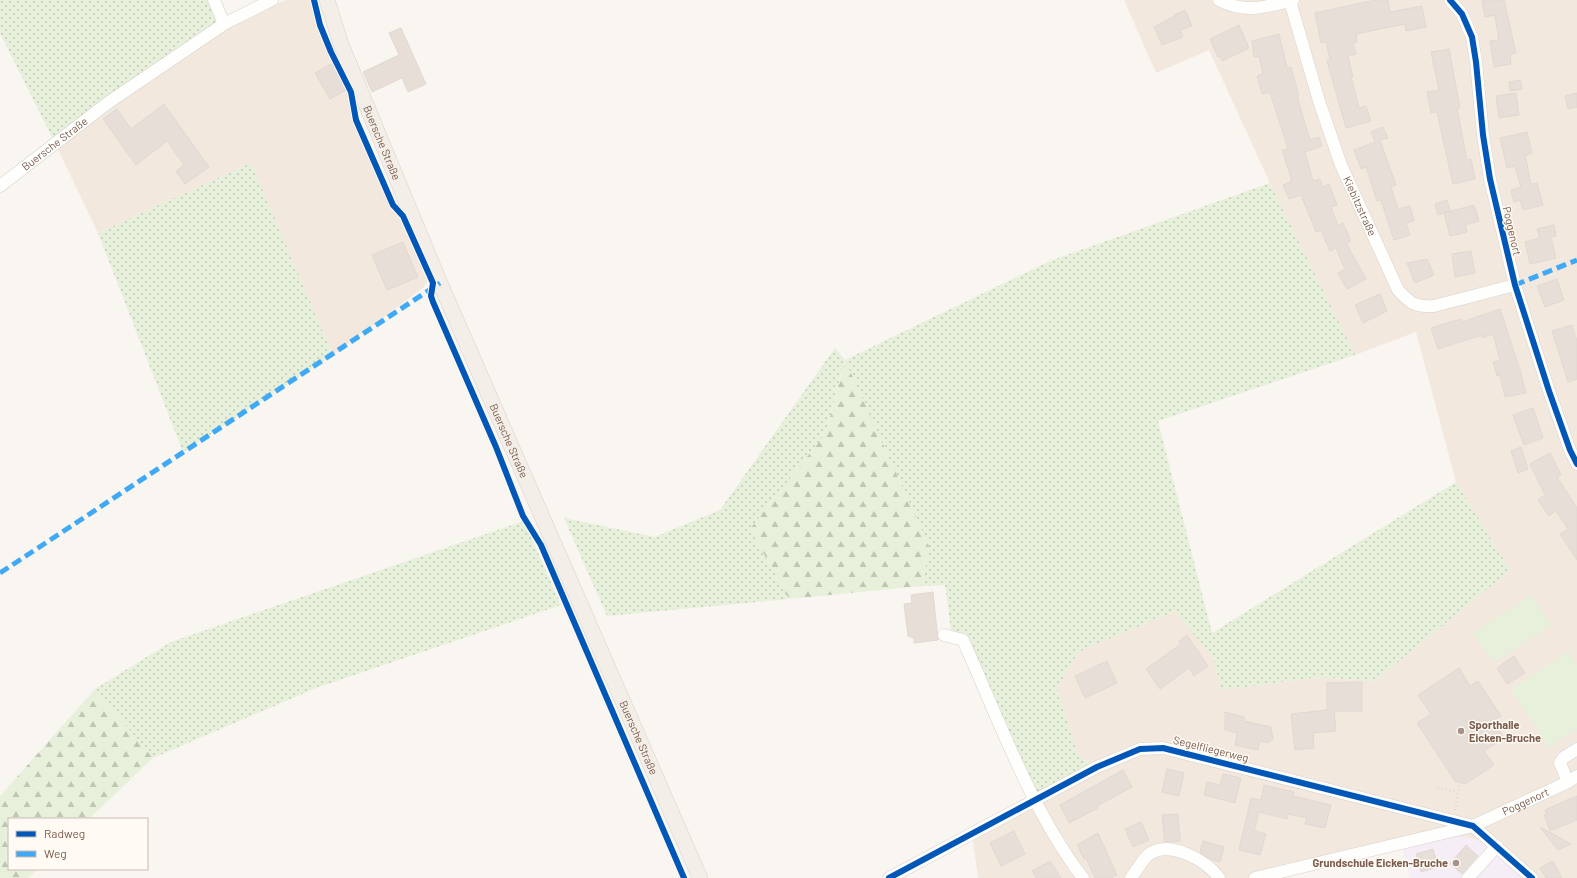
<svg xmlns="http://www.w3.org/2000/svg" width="1577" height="878" viewBox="0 0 1577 878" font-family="Barlow,sans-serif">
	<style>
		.residential { fill: #f2e8de }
		.education { fill: #f6eef6 }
		.grass { fill: url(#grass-dots) }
		.forest { fill: url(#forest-firs) }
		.pitch { fill: #e7f0db }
		.building { fill: #e6ded7; stroke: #e2d8d2 }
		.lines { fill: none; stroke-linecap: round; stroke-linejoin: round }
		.minor-casing { stroke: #d7d1cb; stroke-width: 13 }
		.major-casing { stroke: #dad1cc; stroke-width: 16 }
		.path { stroke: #dcd5d0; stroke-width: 2; stroke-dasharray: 1 3; stroke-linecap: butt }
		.minor { stroke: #fefefd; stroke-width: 12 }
		.major { stroke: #f3eee8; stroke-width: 15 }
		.quiet { stroke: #3fa9f5; stroke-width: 5; stroke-dasharray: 10 5; stroke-linecap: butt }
		.cycleway-casing { stroke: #fffaf3; stroke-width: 8 }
		.cycleway { stroke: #0057b8; stroke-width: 6 }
		.poi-dot { fill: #a69286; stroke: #fffaf3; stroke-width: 1.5 }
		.labels { text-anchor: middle; stroke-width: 3; stroke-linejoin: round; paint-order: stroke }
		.street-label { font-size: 11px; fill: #7a5c4d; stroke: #fffaf3 }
		.poi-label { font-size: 11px; font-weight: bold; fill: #7a5c4d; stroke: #fffaf3; text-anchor: start }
	</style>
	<defs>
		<pattern id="grass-dots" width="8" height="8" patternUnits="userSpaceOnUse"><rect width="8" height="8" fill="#e7f0db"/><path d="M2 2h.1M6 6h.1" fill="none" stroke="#c0c6b4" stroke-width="1.8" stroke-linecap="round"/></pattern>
		<pattern id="forest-firs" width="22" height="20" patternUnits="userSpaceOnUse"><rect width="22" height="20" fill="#e7f0db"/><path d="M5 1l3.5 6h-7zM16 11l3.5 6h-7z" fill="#c0c6b4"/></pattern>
	</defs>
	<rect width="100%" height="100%" fill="#f9f5f0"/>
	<path class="residential" d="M287,0H311L312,8L324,41L349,98L353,118L392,207L403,220L428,280L424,287L333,355L251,163L98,233L55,143L224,24Z
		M1124,0H1577V878H1410L1403,848L1285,875V878H978L972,834L1096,766L1078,756L1057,688L1077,652L1176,611L1213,657L1222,690L1319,677L1375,681L1510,570L1456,482L1416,332L1355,355L1270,183L1209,50L1156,73Z"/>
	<path class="education" d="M1457,836L1481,840L1523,878H1410L1403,848Z"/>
	<path class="grass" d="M0,0H214L224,24L55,143L0,33Z
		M251,163L333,355L183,452L98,233Z
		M1270,183L1355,355L1158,421L1212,633L1456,482L1510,570L1375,681L1319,677L1222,690L1213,657L1175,611L1078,652L1057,688L1078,756L1097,767L1035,800L963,640L952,637L945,585L922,586L929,546L844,361L826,433L750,529L789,599L607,616L564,518L655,537L720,510L835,348L845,360L1050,261Z
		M524,521L561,605L316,688L153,758L95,689L171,642Z"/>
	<path class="forest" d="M845,360L929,546L922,586L789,599L750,529L826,433Z
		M95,689L153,758L89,819H9V869H37L28,878H0V796Z"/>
	<path class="pitch" d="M1531,595L1551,625L1493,663L1473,633Z
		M1568,652L1577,665V729L1549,747L1511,690Z"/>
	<path class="building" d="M1375,0H1388L1390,12L1422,6L1426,27L1406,31L1405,24L1356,34L1357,42L1353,44L1356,54L1348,56L1353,77H1351L1359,108L1366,106L1371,121L1346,128L1327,61L1330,60L1326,42L1321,43L1315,13Z
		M1482,0H1504L1516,53L1510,54L1511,64L1494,67L1490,41L1499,40L1495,15L1485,17Z
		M1185,10L1192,26L1180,30L1183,37L1162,45L1154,27L1175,16L1174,15Z
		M1239,25L1249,48L1222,61L1220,56L1218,57L1210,39Z
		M401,28L426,84L408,92L402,78L372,92L363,72L399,55L389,33Z
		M1279,34L1287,68L1291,67L1298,93V100L1310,140L1319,137L1322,146L1305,152L1313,181L1320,179L1323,187L1329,184L1337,205L1331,207L1338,226L1343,223L1351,241L1346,243L1366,279L1347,289L1338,273L1345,269L1336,248L1330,251L1321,230L1316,232L1301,195L1289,199L1283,185L1292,181L1282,150L1288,149L1270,92L1262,94L1257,76L1263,74L1259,56L1254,57L1252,41Z
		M1449,49L1460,108H1457L1467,160L1471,159L1475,179L1453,184L1437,112L1431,113L1427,92L1439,90L1431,52Z
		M333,63L348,89L330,99L315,73Z
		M1520,80L1522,89L1510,91L1509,82Z
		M1516,93L1519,115L1499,118L1496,96Z
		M1577,93V107L1568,109L1565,96Z
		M164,104L209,167L185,184L176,171L184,165L167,141L136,165L103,119L117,109L131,129Z
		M1383,127L1388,138L1380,140L1396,185L1391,187L1398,209L1410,206L1414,221L1406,223L1410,235L1394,240L1381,200L1377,201L1366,167L1361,169L1354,150L1375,142L1371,132Z
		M1527,132L1532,153L1525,155L1531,184L1537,183L1543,205L1523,210L1520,200L1514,202L1511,190L1521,187L1515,166L1507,168L1500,138Z
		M1447,200L1450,211L1438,215L1435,204Z
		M1474,205L1479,221L1465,225L1467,232L1450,236L1444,213Z
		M1554,225L1556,236L1551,237L1556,258L1530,264L1525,242L1540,238L1537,229Z
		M403,242L418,277L387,290L372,255Z
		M1471,251L1475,273L1455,277L1452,254Z
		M1427,259L1434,275L1415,283L1407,263Z
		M1557,279L1564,300L1545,307L1537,286Z
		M1380,294L1387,311L1363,323L1355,305Z
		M1500,309L1520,370L1526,393L1505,397L1500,375L1497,376L1493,362L1500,360L1493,334L1482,338V335L1438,349L1431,328L1461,319L1462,322Z
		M1572,325L1577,341V379L1568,382L1552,331Z
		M1533,408L1543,438L1524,445L1513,415Z
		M1521,447L1528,469L1518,473L1511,451Z
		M1550,453L1561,475L1557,477L1577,508V560L1560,534L1568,529L1556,511L1549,516L1538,500L1545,495L1530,464Z
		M933,592L938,640L914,643V638L908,636L904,604L912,603L911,595Z
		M1187,635L1208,666L1194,676L1189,668L1160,689L1146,669L1181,644L1179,641Z
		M1514,656L1525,673L1507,684L1497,668Z
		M1107,661L1117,683L1085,698L1075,676Z
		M1459,668L1470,686L1478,681L1501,716L1493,721L1504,738L1484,751L1494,765L1465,784L1455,781L1417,723L1431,714L1418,695Z
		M1362,682V711H1334L1336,731L1313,733L1314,748L1295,750L1291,714L1327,710V683Z
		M1225,712L1244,717V721L1271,727L1273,739L1268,743L1260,741L1258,750L1235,745L1237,733L1225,730Z
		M1167,769L1184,773L1179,796L1162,792Z
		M1123,770L1132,787L1097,806L1098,808L1069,823L1060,805Z
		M1223,774L1241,778L1235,803L1204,795L1207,782L1220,785Z
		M1264,785L1294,792L1293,796L1331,805L1325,828L1305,824L1307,818L1288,814L1287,819L1259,812L1254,831L1266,834L1260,855L1239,850L1251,798L1261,800Z
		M1577,796V820L1550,831L1544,815L1547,814L1545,810Z
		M1178,814L1180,841L1165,842L1162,815Z
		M1141,822L1149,840L1133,847L1125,829Z
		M1540,827L1571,844L1558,850Z
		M1014,831L1025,854L1001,866L990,843Z
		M1098,833L1117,875L1111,878H1095L1086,858L1084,859L1077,845Z
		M1203,841L1224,847L1220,862L1212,860L1200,852Z
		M1466,845L1478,856L1462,874L1450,864Z
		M1433,849L1438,867L1421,872L1416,854Z
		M1050,861L1061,878H1036L1032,871Z
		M1553,861L1562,878H1546L1540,868Z"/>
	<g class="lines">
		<g class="minor-casing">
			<g id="minor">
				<path d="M214,0L224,24"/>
				<path d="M1219,0C1245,14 1266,7 1293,0"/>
				<path d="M1450,0L1462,14L1472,37L1476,62L1483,135L1490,179L1515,285L1549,391L1570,450L1577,464"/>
				<path id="s1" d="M1290,1L1319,101L1341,165L1398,290C1411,304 1415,307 1434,306L1515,285"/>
				<path id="s2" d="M0,186L109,102L224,24L272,0"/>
				<path d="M944,635L963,640C998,718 1031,810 1083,878"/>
				<path d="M1568,782L1560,763L1563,758L1577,749"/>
				<path d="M889,878L1097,767L1140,749L1163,748L1473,826L1532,878"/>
				<path d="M1131,878C1136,871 1142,861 1148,855C1168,839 1207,860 1219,878"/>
				<path id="s3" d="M1255,878L1473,826L1568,782L1577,776"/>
				<path d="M1468,878L1497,846"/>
			</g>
		</g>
		<g class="major-casing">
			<g id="major">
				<path id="s4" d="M327,0L341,44L440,283L700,878"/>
			</g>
		</g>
		<path class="path" d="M1438,788L1458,792
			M1455,810L1460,782"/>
		<use href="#minor" class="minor"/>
		<use href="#major" class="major"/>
		<path class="quiet" d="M1515,285L1577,260
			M0,573L440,283"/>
		<g class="cycleway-casing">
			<path id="cycleway" d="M314,0L320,25L331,52L351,92L356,120L393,205L403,216L433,283L431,296L433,302L496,447L523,516L541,545L684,878
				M1450,0L1462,14L1472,37L1476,62L1483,135L1490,179L1515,285L1549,391L1570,450L1577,464
				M889,878L1097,767L1140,749L1163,748L1473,826L1532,878"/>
		</g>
		<use href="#cycleway" class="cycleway"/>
	</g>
	<g class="poi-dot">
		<circle cx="1461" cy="731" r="4"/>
		<circle cx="1456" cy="863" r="4"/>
	</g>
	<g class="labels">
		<g class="street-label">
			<text dy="4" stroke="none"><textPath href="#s4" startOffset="153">Buersche Straße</textPath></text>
			<text dy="4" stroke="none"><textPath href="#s2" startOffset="69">Buersche Straße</textPath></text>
			<text dy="4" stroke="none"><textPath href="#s1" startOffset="217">Kiebitzstraße</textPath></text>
			<text transform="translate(1512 231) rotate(77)" y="4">Poggenort</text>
			<text dy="4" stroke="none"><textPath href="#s4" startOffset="477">Buersche Straße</textPath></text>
			<text dy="4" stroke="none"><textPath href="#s4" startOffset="801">Buersche Straße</textPath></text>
			<text transform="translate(1211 749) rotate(14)" y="4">Segelfliegerweg</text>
			<text dy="4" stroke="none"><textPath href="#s3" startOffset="282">Poggenort</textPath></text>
		</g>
		<g class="poi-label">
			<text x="1469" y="729">Sporthalle<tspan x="1469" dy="13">Eicken-Bruche</tspan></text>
			<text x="1448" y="867" text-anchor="end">Grundschule Eicken-Bruche</text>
		</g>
	</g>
	<rect x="8" y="818" width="140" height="52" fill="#fffaf3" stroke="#cabbb1"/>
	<rect x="16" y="831" width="20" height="6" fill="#0057b8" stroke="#cabbb1"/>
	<text x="44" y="838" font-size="12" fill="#7a5c4d">Radweg</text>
	<rect x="16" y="851" width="20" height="6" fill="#3fa9f5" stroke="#cabbb1"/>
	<text x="44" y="858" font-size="12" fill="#7a5c4d">Weg</text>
</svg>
